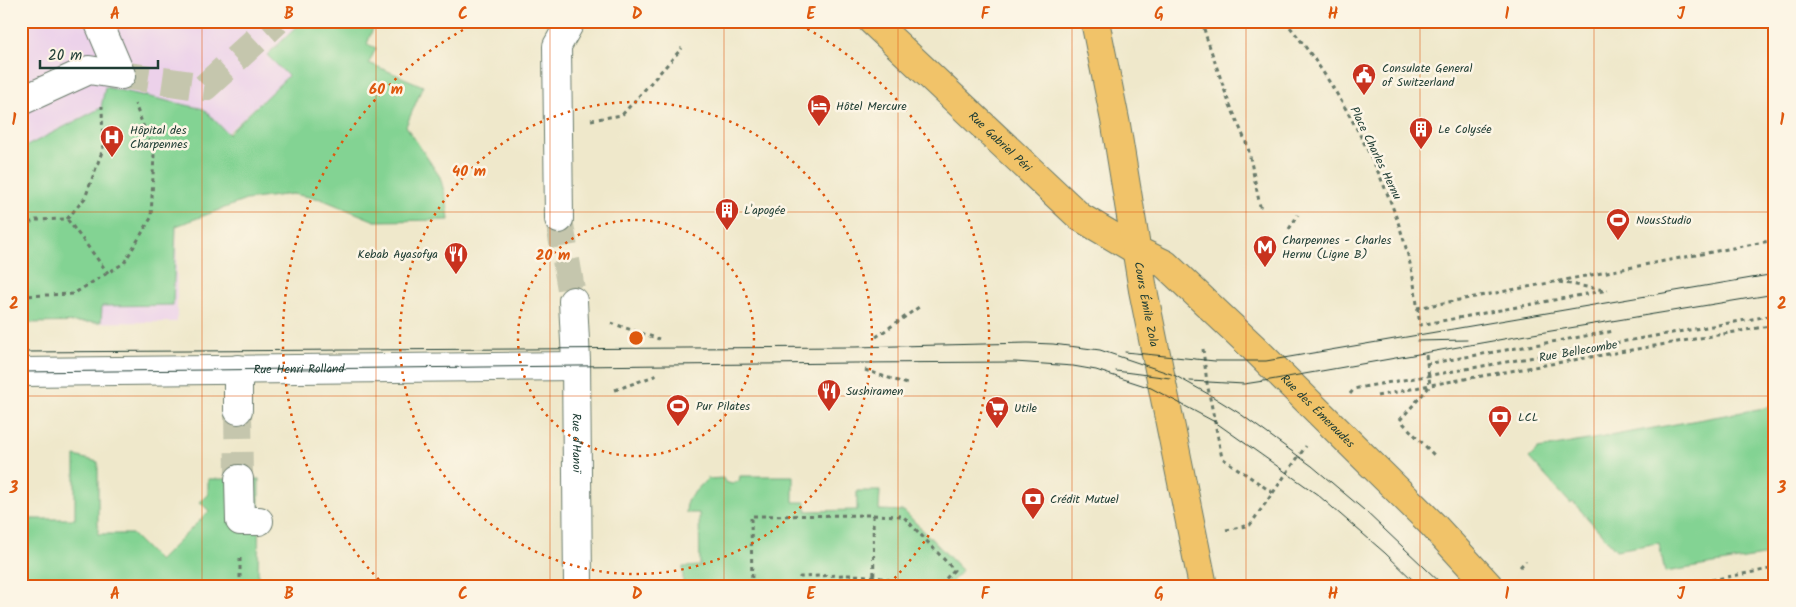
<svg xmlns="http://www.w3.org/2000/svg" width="1796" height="607" viewBox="0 0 1796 607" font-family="Kalam,sans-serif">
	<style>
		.built { fill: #ecd1ea }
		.green { fill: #83d393; stroke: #518864 }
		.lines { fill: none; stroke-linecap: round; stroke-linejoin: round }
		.minor-tunnel { stroke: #c5c6ad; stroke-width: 28; stroke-dasharray: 28 14; stroke-linecap: butt }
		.minor-casing { stroke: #687969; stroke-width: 30 }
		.major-casing { stroke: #687969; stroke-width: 30 }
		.path { stroke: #687969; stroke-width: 3; stroke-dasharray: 4 4; stroke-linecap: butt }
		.minor { stroke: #fff; stroke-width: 28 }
		.major { stroke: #f1c369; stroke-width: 28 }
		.tram { stroke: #1f3d34; stroke-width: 1 }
		.grid { fill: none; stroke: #de580e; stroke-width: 1; stroke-opacity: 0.55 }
		.ring { fill: none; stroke: #de580e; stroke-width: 2.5; stroke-dasharray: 2.5 5 }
		.labels { text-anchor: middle; stroke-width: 5; stroke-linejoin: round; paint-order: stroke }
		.poi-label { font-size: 12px; fill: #1f3d34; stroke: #fcf5e5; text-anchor: start }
		.street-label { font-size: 12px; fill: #1f3d34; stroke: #fcf5e5 }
		.centre { fill: #de580e; stroke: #fcf5e5; stroke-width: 2.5 }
		.ring-label { font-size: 15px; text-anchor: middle; font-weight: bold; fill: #de580e; stroke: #fcf5e5; stroke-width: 5; stroke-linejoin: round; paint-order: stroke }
		.neatline { fill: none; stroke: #de580e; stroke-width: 2 }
		.grid-label { font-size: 16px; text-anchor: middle; font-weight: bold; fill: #de580e }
	</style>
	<rect width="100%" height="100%" fill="#fcf5e5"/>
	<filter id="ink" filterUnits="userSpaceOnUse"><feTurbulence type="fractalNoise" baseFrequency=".02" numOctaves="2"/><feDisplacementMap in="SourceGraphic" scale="10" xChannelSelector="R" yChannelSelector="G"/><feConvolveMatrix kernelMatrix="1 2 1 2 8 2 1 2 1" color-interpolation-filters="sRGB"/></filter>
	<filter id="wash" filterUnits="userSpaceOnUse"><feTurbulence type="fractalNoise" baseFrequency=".0096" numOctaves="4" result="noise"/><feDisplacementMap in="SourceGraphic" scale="20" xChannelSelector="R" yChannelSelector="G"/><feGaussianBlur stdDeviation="1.12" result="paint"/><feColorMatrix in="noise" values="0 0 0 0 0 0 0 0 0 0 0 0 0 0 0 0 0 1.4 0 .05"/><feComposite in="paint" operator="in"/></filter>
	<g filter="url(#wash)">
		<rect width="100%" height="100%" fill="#efe8cb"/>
		<path class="built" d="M21,21H303L267,55L288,76L176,181L177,322L21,323Z"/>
		<path class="green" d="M303,21H376L367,44L376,48L369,63L423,86L406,126L440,177L447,202L449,220L375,221L321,199L292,194L246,200L176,226L173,305L102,306L101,322L21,323V149L101,108L105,87L204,109L228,134L288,76L267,55Z
			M1775,406V554L1665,572L1659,543L1616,550L1573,502L1571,504L1529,458L1538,449Z
			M75,456L98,462V534H132L159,561L209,511L200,502L208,494V479H259L258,586H21V519H75Z
			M740,476H793V502H806V511L857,510V491H880L879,510L904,511L962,570L948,586H683V567L700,566L699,513H686L687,500L707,479L723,478L725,482L732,484L739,481Z"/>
	</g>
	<g filter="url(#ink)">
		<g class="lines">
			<path class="minor-tunnel" d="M121,75L205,87L277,21
				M559,219L573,301
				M238,410L239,479"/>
			<g class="minor-casing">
				<g id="minor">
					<path d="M98,21L121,75"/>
					<path d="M21,101L89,70L121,75"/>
					<path d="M559,219L557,46L571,21"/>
					<path id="s1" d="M573,301L576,361L578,586"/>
					<path d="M238,369V410"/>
					<path id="s2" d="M21,372L576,366"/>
					<path d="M239,479L240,521H259"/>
				</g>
			</g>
			<g class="major-casing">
				<g id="major">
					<path id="s3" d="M872,21L1080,217L1136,250L1165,264L1255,349L1350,443L1433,525L1489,586"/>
					<path id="s4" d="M1095,21L1116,125L1143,290L1203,586"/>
				</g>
			</g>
			<path class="path" d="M1202,21L1206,36L1228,100L1248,147L1261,211
				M1285,21C1339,85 1393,186 1411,268C1415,286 1417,306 1420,325L1608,290
				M591,120L622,115L682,48
				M67,219L85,198L103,149L102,106
				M21,226L36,220L67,219L108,273
				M1289,229L1298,215
				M1559,282L1604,290
				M21,296L73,294L124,263L151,218L154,154L135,104
				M1417,308L1775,240
				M611,323L659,339
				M876,337L919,307
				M1203,349L1207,383L1222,458L1273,493
				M1426,355L1430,385
				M1426,364L1614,331
				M865,370L910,385
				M615,390L660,374
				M1350,394L1354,389L1363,387L1775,315
				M1377,396L1430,385L1775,325
				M1400,420L1430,386
				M1403,423L1434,455
				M873,515L903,516L954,570L939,586
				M1226,530L1250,525L1306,446
				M1520,567L1526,561
				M240,586V556
				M752,586L751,516L873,515L874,586
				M800,586V577C825,576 881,570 900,586
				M1680,586L1775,568"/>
			<use href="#minor" class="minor"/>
			<use href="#major" class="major"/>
			<path class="tram" d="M1417,341L1467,340
				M21,352L854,347L1028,343L1053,344L1100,350L1174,375L1210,395L1239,413L1312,466L1364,510L1444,586
				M1125,352L1215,361H1266L1775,274
				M1116,371L1170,378
				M21,372L854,363L1015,362L1073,366L1096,370L1151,388L1215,422L1318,495L1385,553L1419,586
				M1190,381L1244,384L1270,380L1521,336L1775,294"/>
		</g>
	</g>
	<path class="grid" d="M202,21V586M376,21V586M550,21V586M724,21V586M898,21V586M1072,21V586M1246,21V586M1420,21V586M1594,21V586M21,212H1775M21,396H1775"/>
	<g class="ring">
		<circle cx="636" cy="338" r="118"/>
		<circle cx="636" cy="338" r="236"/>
		<path d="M384 585A353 353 0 0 1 478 22M794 22A353 353 0 0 1 888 585"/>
	</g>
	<defs>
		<g id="civic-pin" transform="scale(1.25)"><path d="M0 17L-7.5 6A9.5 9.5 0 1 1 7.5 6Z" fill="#c8321e" stroke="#fcf5e5"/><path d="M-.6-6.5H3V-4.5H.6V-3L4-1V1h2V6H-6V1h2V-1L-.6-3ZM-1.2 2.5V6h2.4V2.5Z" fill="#fff"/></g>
		<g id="hotel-pin" transform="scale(1.25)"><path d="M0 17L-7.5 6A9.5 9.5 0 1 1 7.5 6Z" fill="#c8321e" stroke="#fcf5e5"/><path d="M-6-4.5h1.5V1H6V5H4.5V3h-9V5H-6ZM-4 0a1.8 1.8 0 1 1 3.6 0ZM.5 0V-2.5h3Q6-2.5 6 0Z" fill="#fff"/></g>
		<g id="building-pin" transform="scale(1.25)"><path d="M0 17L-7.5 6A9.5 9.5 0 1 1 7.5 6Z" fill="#c8321e" stroke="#fcf5e5"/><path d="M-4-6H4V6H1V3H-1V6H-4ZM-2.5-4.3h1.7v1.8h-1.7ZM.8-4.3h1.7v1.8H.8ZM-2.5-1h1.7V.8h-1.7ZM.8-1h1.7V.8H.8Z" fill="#fff"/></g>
		<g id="hospital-pin" transform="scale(1.25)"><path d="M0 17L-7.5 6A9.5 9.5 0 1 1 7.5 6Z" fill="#c8321e" stroke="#fcf5e5"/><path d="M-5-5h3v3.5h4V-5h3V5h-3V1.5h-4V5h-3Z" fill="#fff"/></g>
		<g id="stadium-pin" transform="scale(1.25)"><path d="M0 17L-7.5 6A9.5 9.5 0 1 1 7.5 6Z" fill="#c8321e" stroke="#fcf5e5"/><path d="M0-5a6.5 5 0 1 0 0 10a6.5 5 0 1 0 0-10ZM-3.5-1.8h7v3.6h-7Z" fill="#fff"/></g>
		<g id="metro-pin" transform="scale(1.25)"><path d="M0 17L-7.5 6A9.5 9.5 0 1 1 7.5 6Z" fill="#c8321e" stroke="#fcf5e5"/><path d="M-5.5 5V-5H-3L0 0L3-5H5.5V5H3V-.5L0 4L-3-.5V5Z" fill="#fff"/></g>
		<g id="restaurant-pin" transform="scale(1.25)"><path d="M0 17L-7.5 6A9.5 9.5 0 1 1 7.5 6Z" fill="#c8321e" stroke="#fcf5e5"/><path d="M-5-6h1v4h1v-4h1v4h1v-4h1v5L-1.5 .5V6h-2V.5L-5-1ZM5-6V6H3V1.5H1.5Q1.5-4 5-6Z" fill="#fff"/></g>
		<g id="supermarket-pin" transform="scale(1.25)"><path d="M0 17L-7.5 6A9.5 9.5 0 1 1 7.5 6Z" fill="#c8321e" stroke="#fcf5e5"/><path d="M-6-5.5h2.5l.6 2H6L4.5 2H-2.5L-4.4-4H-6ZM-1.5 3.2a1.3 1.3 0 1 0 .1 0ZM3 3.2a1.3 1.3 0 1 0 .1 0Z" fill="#fff"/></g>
		<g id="bank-pin" transform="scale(1.25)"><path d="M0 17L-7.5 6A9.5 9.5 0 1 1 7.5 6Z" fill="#c8321e" stroke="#fcf5e5"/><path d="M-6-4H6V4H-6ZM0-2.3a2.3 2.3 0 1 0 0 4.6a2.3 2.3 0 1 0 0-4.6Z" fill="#fff"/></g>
	</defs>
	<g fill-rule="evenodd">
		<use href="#civic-pin" x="1364" y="75"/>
		<use href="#hotel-pin" x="819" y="106"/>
		<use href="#building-pin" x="1421" y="129"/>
		<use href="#hospital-pin" x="112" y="137"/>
		<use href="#building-pin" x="727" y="210"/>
		<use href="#stadium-pin" x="1618" y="220"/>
		<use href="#metro-pin" x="1265" y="247"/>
		<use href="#restaurant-pin" x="456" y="254"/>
		<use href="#restaurant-pin" x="829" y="391"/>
		<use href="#stadium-pin" x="678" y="406"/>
		<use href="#supermarket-pin" x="997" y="408"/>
		<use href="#bank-pin" x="1500" y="417"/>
		<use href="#bank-pin" x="1033" y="499"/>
	</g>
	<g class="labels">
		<g class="poi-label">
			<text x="1382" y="72">Consulate General<tspan x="1382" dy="14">of Switzerland</tspan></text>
			<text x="836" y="110">Hôtel Mercure</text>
			<text x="1438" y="133">Le Colysée</text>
			<text x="130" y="134">Hôpital des<tspan x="130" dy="14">Charpennes</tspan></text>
			<text x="744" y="214">L'apogée</text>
			<text x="1636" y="224">NousStudio</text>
			<text x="1282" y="244">Charpennes - Charles<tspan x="1282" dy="14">Hernu (Ligne B)</tspan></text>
			<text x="438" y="258" text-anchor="end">Kebab Ayasofya</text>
			<text x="846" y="395">Sushiramen</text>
			<text x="696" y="410">Pur Pilates</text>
			<text x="1014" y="412">Utile</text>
			<text x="1518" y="421">LCL</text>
			<text x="1050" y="503">Crédit Mutuel</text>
		</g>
		<g class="street-label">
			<text dy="4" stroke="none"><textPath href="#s3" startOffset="176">Rue Gabriel Péri</textPath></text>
			<text transform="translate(1376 153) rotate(64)" y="4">Place Charles Hernu</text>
			<text dy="4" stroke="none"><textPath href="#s4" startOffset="288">Cours Émile Zola</textPath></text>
			<text transform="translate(1578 351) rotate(-10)" y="4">Rue Bellecombe</text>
			<text dy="4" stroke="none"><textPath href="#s2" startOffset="278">Rue Henri Rolland</textPath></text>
			<text dy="4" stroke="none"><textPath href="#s3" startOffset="595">Rue des Émeraudes</textPath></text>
			<text dy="4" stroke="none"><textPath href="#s1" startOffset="142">Rue d'Hanoï</textPath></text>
		</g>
	</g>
	<circle cx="636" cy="338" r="8" class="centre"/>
	<g class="ring-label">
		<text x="386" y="94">60 m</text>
		<text x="469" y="176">40 m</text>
		<text x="553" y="260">20 m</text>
	</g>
	<rect width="1796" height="607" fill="none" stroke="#fcf5e5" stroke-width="55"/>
	<path d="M40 60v8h118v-8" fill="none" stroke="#1f3d34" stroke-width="2.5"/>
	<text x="48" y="60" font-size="15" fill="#1f3d34" stroke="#fcf5e5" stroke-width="4" paint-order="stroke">20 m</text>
	<rect x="28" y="28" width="1740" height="552" class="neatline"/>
	<g class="grid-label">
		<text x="115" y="19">A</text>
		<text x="289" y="19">B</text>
		<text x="463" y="19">C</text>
		<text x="637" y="19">D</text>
		<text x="811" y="19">E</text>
		<text x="985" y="19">F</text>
		<text x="1159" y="19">G</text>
		<text x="1333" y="19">H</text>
		<text x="1507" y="19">I</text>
		<text x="1681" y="19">J</text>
		<text x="14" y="125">1</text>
		<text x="1782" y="125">1</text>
		<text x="14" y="309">2</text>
		<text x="1782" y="309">2</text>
		<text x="14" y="493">3</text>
		<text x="1782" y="493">3</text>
		<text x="115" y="599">A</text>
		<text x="289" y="599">B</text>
		<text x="463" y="599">C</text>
		<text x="637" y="599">D</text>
		<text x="811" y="599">E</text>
		<text x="985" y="599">F</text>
		<text x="1159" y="599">G</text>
		<text x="1333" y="599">H</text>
		<text x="1507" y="599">I</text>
		<text x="1681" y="599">J</text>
	</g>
</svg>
